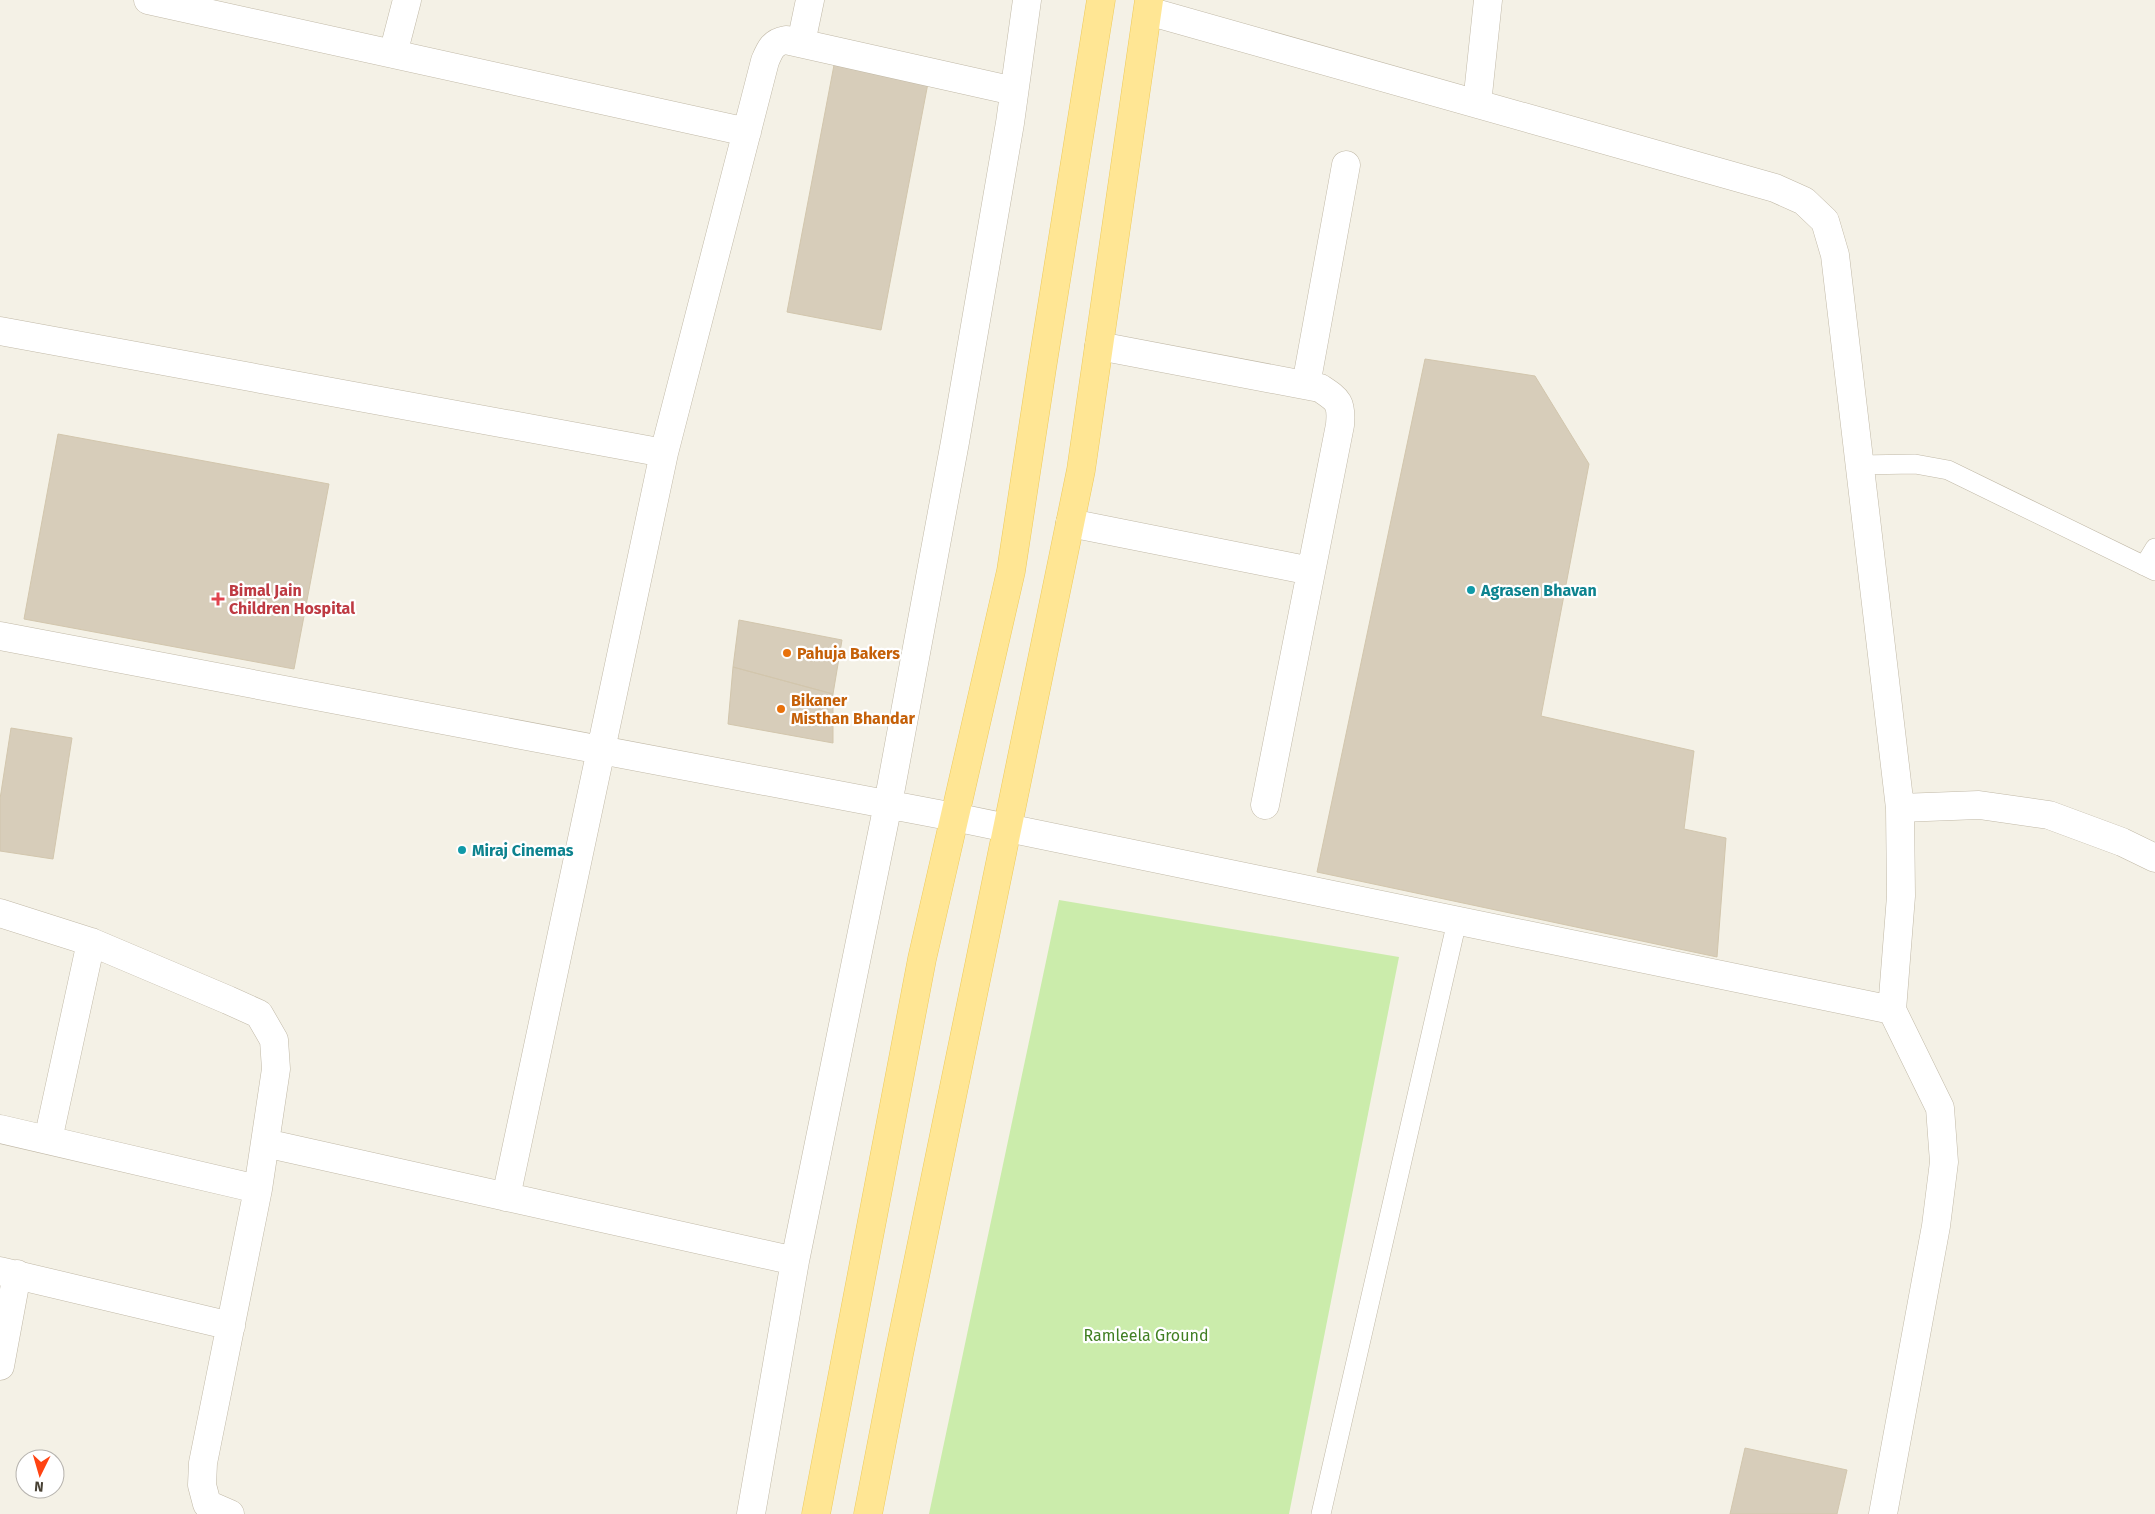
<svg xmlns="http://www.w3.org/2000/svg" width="2155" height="1514" viewBox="0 0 2155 1514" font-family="'Fira Sans',sans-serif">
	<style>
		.green { fill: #cbecab }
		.building { fill: #d7cdba; stroke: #d2c6ad }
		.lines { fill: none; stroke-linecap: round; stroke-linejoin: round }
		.service-casing { stroke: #c1b9a7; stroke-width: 20 }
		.minor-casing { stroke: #c1b9a7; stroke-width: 29 }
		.primary-casing { stroke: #eeca5a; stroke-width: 29 }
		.service { stroke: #fff; stroke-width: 19 }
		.minor { stroke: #fff; stroke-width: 28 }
		.primary { stroke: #ffe694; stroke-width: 28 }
		.culture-dot { fill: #0f9aa8; stroke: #fff; stroke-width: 2 }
		.health-dot { fill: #e0444e; stroke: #fff; stroke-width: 2 }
		.food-dot { fill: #e8710a; stroke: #fff; stroke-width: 2 }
		.labels { text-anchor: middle; stroke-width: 4.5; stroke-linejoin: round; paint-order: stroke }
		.health-label { font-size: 16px; font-weight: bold; fill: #be3a42; stroke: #fff; text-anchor: start }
		.culture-label { font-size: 16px; font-weight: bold; fill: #0d838f; stroke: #fff; text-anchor: start }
		.food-label { font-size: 16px; font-weight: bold; fill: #c56008; stroke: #fff; text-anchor: start }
		.park-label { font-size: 16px; fill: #407f22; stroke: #fff }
	</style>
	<rect width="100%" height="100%" fill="#f4f1e6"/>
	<path class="green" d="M1059,900L1399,957L1289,1514H929Z"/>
	<path class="building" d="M834,65L928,83L881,330L787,312Z
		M1425,359L1535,376L1589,464L1541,716L1694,751L1684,829L1726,838L1717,957L1317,872Z
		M58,434L329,484L294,669L24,619Z
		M739,620L842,640L833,694L733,667Z
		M733,667L833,694V743L728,724Z
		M11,728L72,738L53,859L0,851V799Z
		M1745,1448L1847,1470L1837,1514H1730Z"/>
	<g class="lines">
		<g class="service-casing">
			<path id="service" d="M1860,465L1915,464L1948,470L2155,571
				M2144,566L2155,548
				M1321,1514L1457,921"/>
		</g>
		<g class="minor-casing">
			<path id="minor" d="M148,0L747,132
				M1148,11L1775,188L1804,201L1825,221L1835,255L1900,808L1901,896L1892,1010L1940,1108L1944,1162L1936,1226L1883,1514
				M801,43L810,0
				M393,54L407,0
				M1477,104L1488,0
				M0,331L664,453
				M1099,346L1320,388C1338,400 1342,402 1340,425L1265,805
				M1306,385L1346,165
				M1070,523L1311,571
				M0,636L954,817L1892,1010
				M1900,808L1979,805L2049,815L2122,842L2155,858
				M0,913L91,942L228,1000L259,1014L274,1040L276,1069L258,1189L203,1463L202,1485L207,1504L230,1514
				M0,1129L258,1189
				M48,1140L91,942
				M265,1143L795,1261
				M506,1197L664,453L765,61C770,49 773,42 786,40L1014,91
				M0,1271L231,1326
				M0,1366L17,1274
				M751,1514L795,1261L888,804L955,442L1010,123L1027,0"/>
		</g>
		<g class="primary-casing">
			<path id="primary" d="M816,1514L922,959L1011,571L1042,368L1101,0
				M868,1514L899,1354L1081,470L1149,0"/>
		</g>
		<use href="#service" class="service"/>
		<use href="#minor" class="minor"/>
		<use href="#primary" class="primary"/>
	</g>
	<g class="culture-dot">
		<circle cx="1471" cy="590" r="5"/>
		<circle cx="462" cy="850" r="5"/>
	</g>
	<path class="health-dot" d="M215.5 591.5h5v5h5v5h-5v5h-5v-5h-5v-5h5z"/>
	<g class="food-dot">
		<circle cx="787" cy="653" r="5"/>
		<circle cx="781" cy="709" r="5"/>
	</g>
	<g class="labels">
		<g class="health-label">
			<text x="229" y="596">Bimal Jain<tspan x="229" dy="18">Children Hospital</tspan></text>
		</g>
		<g class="culture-label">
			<text x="1481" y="596">Agrasen Bhavan</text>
			<text x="472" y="856">Miraj Cinemas</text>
		</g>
		<g class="food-label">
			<text x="797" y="659">Pahuja Bakers</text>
			<text x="791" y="706">Bikaner<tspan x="791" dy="18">Misthan Bhandar</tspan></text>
		</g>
		<g class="park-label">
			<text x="1146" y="1341">Ramleela Ground</text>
		</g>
	</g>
	<g transform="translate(40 1474) rotate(185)"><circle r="24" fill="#ffffff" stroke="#b6b3ae"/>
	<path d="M0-4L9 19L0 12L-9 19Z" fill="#ff4312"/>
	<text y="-8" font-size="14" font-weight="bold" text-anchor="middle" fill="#484134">N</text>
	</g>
</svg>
